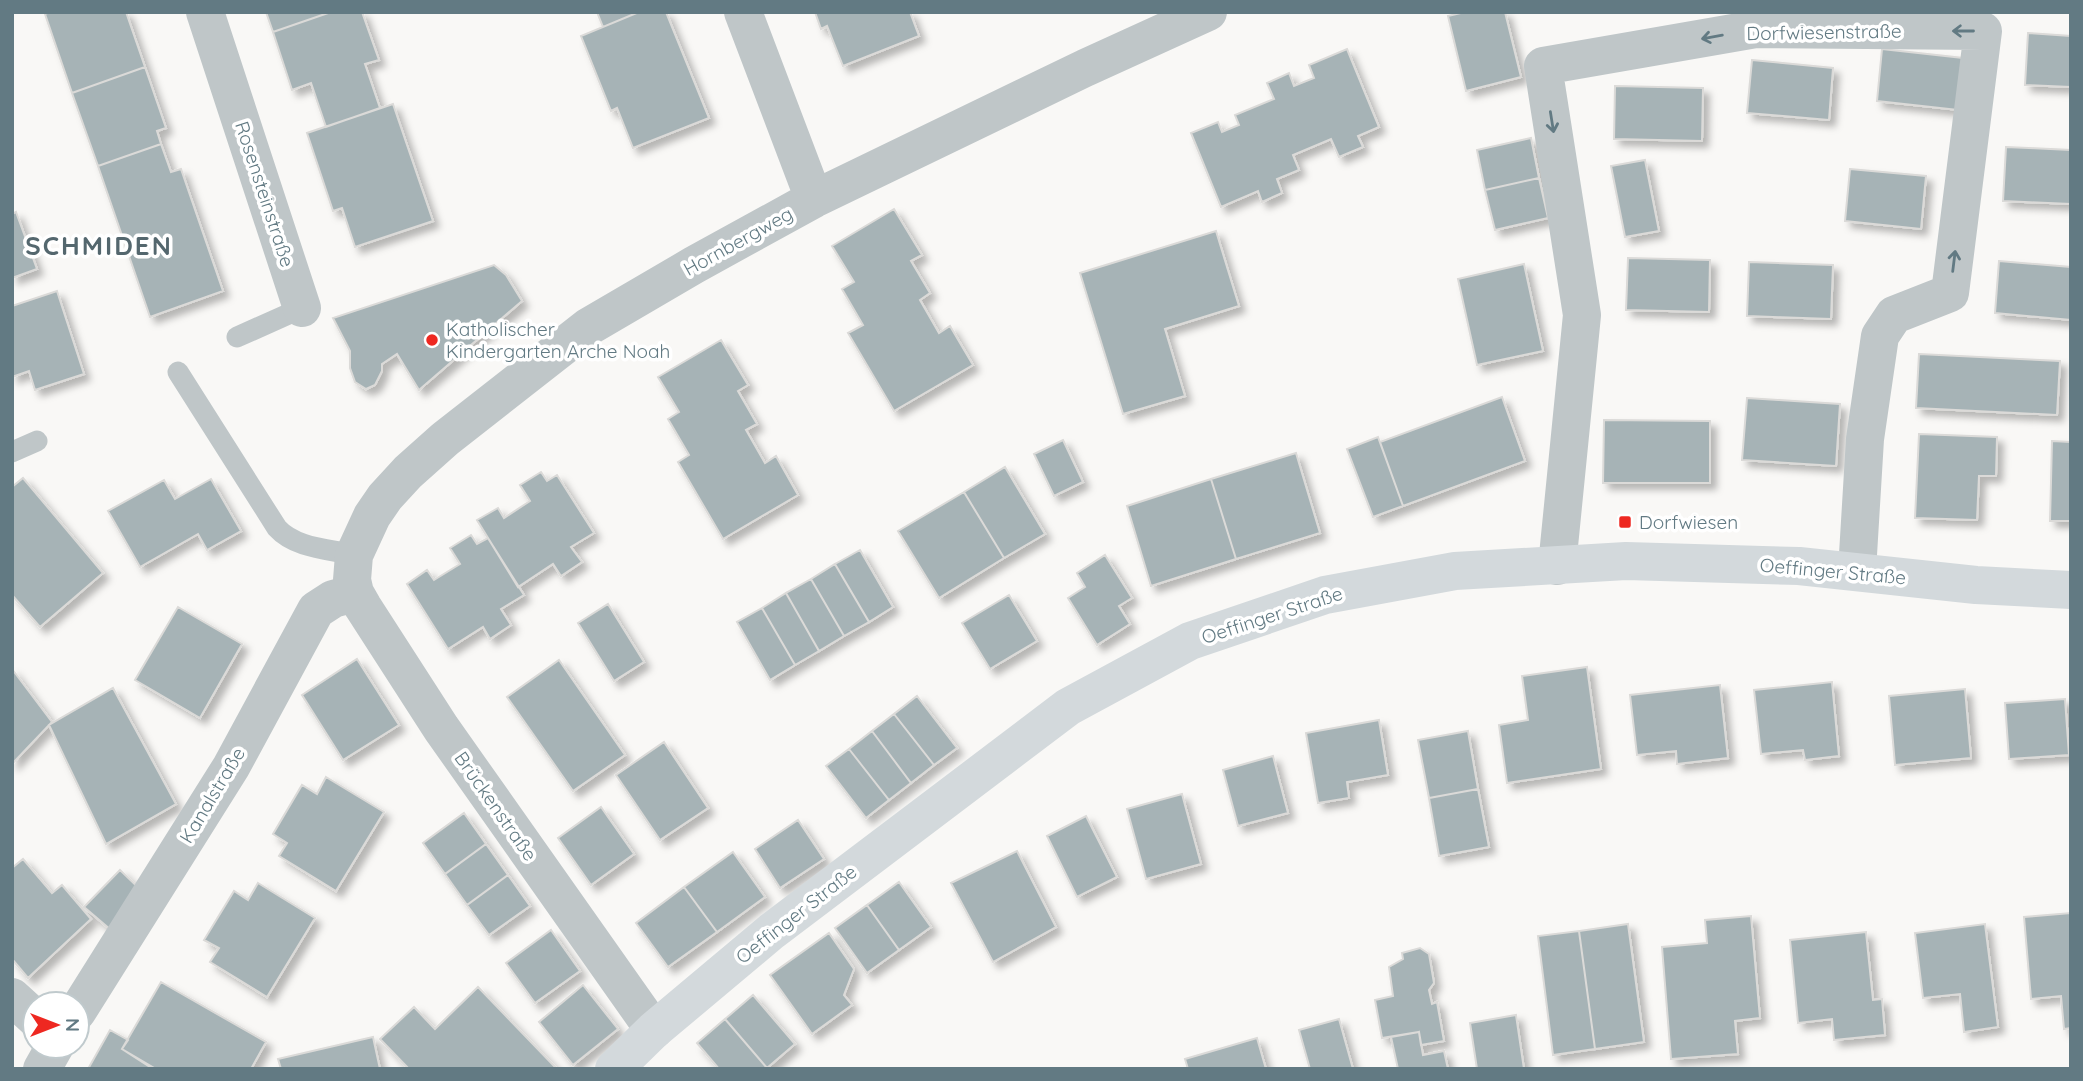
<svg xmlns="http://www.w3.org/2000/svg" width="2083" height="1081" viewBox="0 0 2083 1081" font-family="Quicksand,sans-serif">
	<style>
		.building { fill: #a6b3b6; stroke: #dbdad8; stroke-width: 2; filter: url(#shadow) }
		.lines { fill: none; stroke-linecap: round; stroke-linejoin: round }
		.lane { stroke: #bfc6c8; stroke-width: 21 }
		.street { stroke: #bfc6c8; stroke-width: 38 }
		.secondary { stroke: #d3d9dc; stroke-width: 38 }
		.oneway { stroke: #627a83 }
		.poi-dot { fill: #ee2821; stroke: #fff; stroke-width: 2.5 }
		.labels { text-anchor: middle; stroke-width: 7; stroke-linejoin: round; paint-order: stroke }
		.street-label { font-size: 19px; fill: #627a83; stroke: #fff }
		.poi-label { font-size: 19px; fill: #627a83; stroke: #fff; text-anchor: start }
		.district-label { font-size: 26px; font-weight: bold; letter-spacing: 2px; fill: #54676e; stroke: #fff }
	</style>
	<defs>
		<filter id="shadow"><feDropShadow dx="6" dy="6" stdDeviation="3.5" flood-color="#0004"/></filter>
	</defs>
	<rect width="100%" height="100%" fill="#f9f8f6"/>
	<path class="building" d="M50,12H126L145,67L72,93L45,14Z
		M266,12H331L273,32Z
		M331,12H362L379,60L365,64L380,108L326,127L311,83L292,90L273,32Z
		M597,12H639L603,27Z
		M639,12H666L709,118L633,148L617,108L611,111L581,36Z
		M815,12H910L919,36L843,66L827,26L821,29Z
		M1465,12H1505L1521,77L1466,91L1448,16Z
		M2028,33L2071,36V87L2025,85Z
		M1347,49L1379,127L1358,136L1363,147L1339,157L1331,139L1293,155L1299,170L1277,179L1282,193L1262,202L1258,191L1221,207L1191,133L1218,122L1222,132L1239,125L1235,115L1274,99L1267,83L1289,73L1294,86L1314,78L1309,65Z
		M1882,49L1963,58L1958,110L1877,101Z
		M1752,60L1833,68L1829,120L1747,113Z
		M145,67L166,128L157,131L161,144L98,166L72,93Z
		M1615,86L1703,88L1702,141L1614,139Z
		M393,104L433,221L355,247L342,208L333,211L307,133Z
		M1531,138L1539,178L1485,190L1477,150Z
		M161,144L171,172L181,169L223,291L150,317L98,166Z
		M2006,147L2071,150V204L2003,201Z
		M1645,160L1659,231L1625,237L1611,166Z
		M1850,169L1926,176L1921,229L1845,221Z
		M1539,178L1548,218L1495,230L1485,190Z
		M894,209L922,255L911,261L930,293L920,300L939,333L950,326L973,365L894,411L848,333L863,325L842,289L854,282L832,246Z
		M16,212L37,269L12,278V214Z
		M1216,231L1239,306L1165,329L1185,396L1123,414L1080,273Z
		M1628,258L1710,260L1709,312L1626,310Z
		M1999,261L2071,267V320L1995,313Z
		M1749,262L1833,265L1831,319L1747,316Z
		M1524,264L1543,351L1477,365L1458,279Z
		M494,265L506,275L522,301L419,390L397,354L382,364V371L375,385L366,389L355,382L350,368V351L333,318Z
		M57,291L84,374L35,390L29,371L12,377V306Z
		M721,340L748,385L738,391L757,424L746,430L765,463L776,456L798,495L723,539L678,462L689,455L668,419L679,412L658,377Z
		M1919,354L2060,361L2057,415L1916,408Z
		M1502,397L1525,461L1403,506L1380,442Z
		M1747,398L1840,404L1836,466L1742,460Z
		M1604,420L1710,421V483H1603Z
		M1919,434L1997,437L1996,476H1979L1977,520L1915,518Z
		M1378,437L1403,506L1373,517L1347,449Z
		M1063,440L1083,482L1054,496L1034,454Z
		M2052,441L2071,442V521H2050Z
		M1296,453L1320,533L1236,559L1211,479Z
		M1005,467L1045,534L1004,558L964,492Z
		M541,472L547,481L557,475L594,533L571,547L582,562L561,576L553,564L518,587L477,520L498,508L504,518L530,501L520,485Z
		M23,478L103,573L40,627L12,595V487Z
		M211,479L241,531L207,550L198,534L140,567L108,511L164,480L175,499Z
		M1211,479L1236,559L1151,586L1127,506Z
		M964,492L1004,558L939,598L898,531Z
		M471,535L477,544L488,538L524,595L501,609L511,625L490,639L483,627L448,649L407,584L427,570L434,580L460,564L450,548Z
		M860,550L893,607L869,622L835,564Z
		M1105,555L1132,598L1119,606L1130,624L1097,645L1068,598L1085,587L1077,573Z
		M835,564L869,622L844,636L811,579Z
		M811,579L844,636L819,651L786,593Z
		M786,593L819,651L795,665L762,608Z
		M1009,595L1037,641L990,669L962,623Z
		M608,604L644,662L614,681L578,623Z
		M178,607L242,644L200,718L135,680Z
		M762,608L795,665L770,680L737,622Z
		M357,659L399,725L343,760L302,695Z
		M559,660L625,755L573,791L507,697Z
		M1587,667L1601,769L1507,783L1499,725L1528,720L1522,676Z
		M12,669L52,722L12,764Z
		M1832,682L1839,756L1805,760L1803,750L1761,754L1754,690Z
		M1720,685L1728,758L1677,764L1676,751L1637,755L1630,695Z
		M113,688L176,804L106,844L49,725Z
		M1965,689L1971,758L1895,765L1889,696Z
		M917,696L957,748L934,765L894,714Z
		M2065,699L2069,755L2009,759L2005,703Z
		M894,714L934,765L911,783L872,731Z
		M1379,720L1388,775L1347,782L1349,798L1318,803L1306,733Z
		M872,731L911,783L889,800L849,749Z
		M1468,731L1478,789L1429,798L1418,740Z
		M664,742L708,808L660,840L616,775Z
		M849,749L889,800L866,818L826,766Z
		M1273,756L1288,813L1238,826L1223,770Z
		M326,777L384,812L336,891L279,856L287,843L273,834L302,785L317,794Z
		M1478,789L1489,847L1439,856L1429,798Z
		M1182,794L1201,864L1146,879L1127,809Z
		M601,807L634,854L591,885L558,838Z
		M464,813L486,844L445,874L423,843Z
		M1086,816L1117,877L1077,897L1047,836Z
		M798,820L824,859L780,888L755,849Z
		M486,844L508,875L467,905L445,874Z
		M1017,851L1056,927L993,962L951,883Z
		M733,852L765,897L717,932L684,887Z
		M23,859L52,893L62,885L91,919L28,978L12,959V868Z
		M120,870L145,894L111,930L84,907Z
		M508,875L530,906L489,935L467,905Z
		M899,882L931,927L899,950L867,905Z
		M258,883L315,918L267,997L210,962L219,948L204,940L234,891L248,900Z
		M684,887L717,932L668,967L636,923Z
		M867,905L899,950L867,973L835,928Z
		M2071,913V1028L2064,1029L2061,996L2031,999L2024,917Z
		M1751,916L1760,1018L1735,1021L1738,1054L1671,1059L1662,947L1707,943L1705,920Z
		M1628,924L1644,1042L1595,1049L1579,931Z
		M1985,924L1998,1027L1964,1032L1960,994L1923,998L1915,933Z
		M551,930L580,971L535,1003L506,963Z
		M1579,931L1595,1049L1553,1055L1538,936Z
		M1866,932L1873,1000L1882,999L1885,1035L1834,1040L1832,1019L1798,1023L1790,940Z
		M829,933L854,969L844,995L852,1005L812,1034L770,975Z
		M1420,948L1429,954L1434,983L1429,990L1432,1004L1437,1002L1444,1041L1421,1045L1419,1032L1382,1038L1375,1000L1393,996L1389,967L1403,959L1402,953Z
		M161,982L266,1042L251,1069H156L122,1049Z
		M583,985L618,1029L573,1065L539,1022Z
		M478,987L557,1069H409L380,1039L414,1007L435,1029Z
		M753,995L795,1044L767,1068L725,1019Z
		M1516,1015L1524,1069H1477L1470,1023Z
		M725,1019L767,1068L765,1069H719L697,1043Z
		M1339,1019L1353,1069H1310L1299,1030Z
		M110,1030L128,1040L122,1049L153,1069H88Z
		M1419,1032L1423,1055L1444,1051L1448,1069H1398L1391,1037Z
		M373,1037L380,1069H281L278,1059Z
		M1257,1038L1266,1069H1188L1185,1059Z"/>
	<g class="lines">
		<path class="lane" d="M237,337L302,308
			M178,372L277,528C295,548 328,549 354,555
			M12,452L37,441"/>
		<path class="street" d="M205,12L302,308
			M743,12L814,199
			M1557,566L1582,315L1543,66L1756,29L1983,31L1950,293L1894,315L1880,336L1865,439L1857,571
			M12,997L35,1018
			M77,1012L231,767L316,610L333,599L355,593
			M654,1030L441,728L363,607L355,593L352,580L354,555L372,516L385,497L408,472L445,439L588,327L694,265L814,199L1085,68L1208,12
			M42,1069L55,1046"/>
		<path class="secondary" d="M614,1069L654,1030L772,931L1068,707L1190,641L1325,595L1455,571L1626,561L1799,566L1976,585L2071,590"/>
	</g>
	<defs><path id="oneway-shaft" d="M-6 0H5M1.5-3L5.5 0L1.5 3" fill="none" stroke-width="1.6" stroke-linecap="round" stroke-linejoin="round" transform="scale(1.75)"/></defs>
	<g class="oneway">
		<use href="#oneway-shaft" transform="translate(1963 31) rotate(-180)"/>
		<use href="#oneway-shaft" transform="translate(1712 37) rotate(170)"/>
		<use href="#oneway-shaft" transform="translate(1552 122) rotate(81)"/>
		<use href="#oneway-shaft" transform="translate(1954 261) rotate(-83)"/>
	</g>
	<g class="poi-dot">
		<circle cx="432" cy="340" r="7"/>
		<rect x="1618" y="515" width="14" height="14" rx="3.5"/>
	</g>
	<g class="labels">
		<g class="street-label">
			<text transform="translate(1824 32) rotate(-1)" y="7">Dorfwiesenstraße</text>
			<text transform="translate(265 194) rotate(72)" y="7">Rosensteinstraße</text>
			<text transform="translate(738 241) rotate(-29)" y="7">Hornbergweg</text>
			<text transform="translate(1833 571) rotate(5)" y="7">Oeffinger Straße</text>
			<text transform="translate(1272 615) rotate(-18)" y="7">Oeffinger Straße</text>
			<text transform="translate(212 795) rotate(-59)" y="7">Kanalstraße</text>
			<text transform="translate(496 806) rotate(55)" y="7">Brückenstraße</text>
			<text transform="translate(796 914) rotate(-38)" y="7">Oeffinger Straße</text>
		</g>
		<g class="poi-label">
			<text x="446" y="336">Katholischer<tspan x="446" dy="22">Kindergarten Arche Noah</tspan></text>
			<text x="1639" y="529">Dorfwiesen</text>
		</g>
		<g class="district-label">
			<text x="99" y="255">SCHMIDEN</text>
		</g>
	</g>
	<rect width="2083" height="1081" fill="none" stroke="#627a83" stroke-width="28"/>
	<g transform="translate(56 1025) rotate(90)"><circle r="33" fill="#ffffff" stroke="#c0cacd" stroke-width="2"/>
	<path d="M0-5L12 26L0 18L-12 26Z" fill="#ee2821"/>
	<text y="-10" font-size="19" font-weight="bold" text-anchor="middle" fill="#627a83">N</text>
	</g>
</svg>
